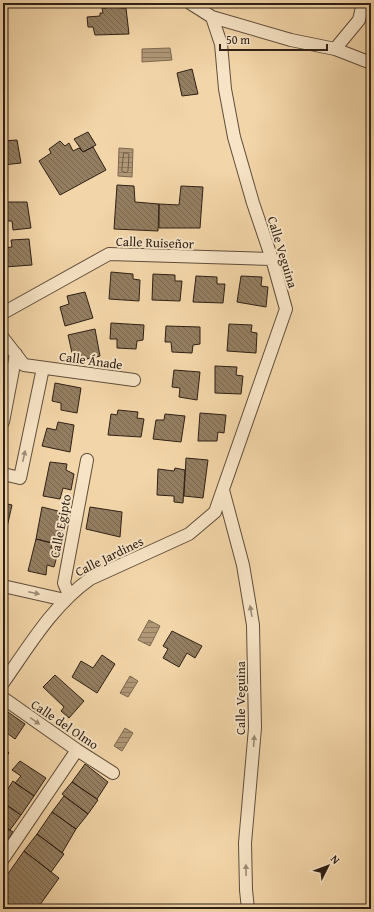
<svg xmlns="http://www.w3.org/2000/svg" width="374" height="912" viewBox="0 0 374 912" font-family="'Gentium Book Plus',serif">
	<style>
		.water { fill: url(#water-rules); stroke: #7c674f }
		.lines { fill: none; stroke-linecap: round; stroke-linejoin: round }
		.shore { stroke: #705c46; stroke-width: 1 }
		.building { fill: url(#building-back-hatch); stroke: #2f2015 }
		.street-casing { stroke: #604d3a; stroke-width: 14 }
		.street { stroke: #f7e4c6; stroke-width: 12 }
		.oneway { fill: #9d8c76 }
		.labels { text-anchor: middle; stroke-width: 4; stroke-linejoin: round; paint-order: stroke }
		.street-label { font-size: 13px; fill: #2f2015; stroke: #f7e4c6 }
	</style>
	<defs>
		<pattern id="water-rules" width="6" height="5" patternUnits="userSpaceOnUse"><rect width="6" height="5" fill="#b09776"/><path d="M0 2.5h6" fill="none" stroke="#907b60"/></pattern>
		<pattern id="building-back-hatch" width="6" height="6" patternUnits="userSpaceOnUse"><rect width="6" height="6" fill="#947e61"/><path d="M-1 5l2 2M0 0l6 6M5-1l2 2" fill="none" stroke="#79674f"/></pattern>
	</defs>
	<rect width="100%" height="100%" fill="#f2d5a8"/>
	<filter id="stains"><feTurbulence type="fractalNoise" baseFrequency=".005" numOctaves="4"/><feColorMatrix values="0 0 0 0 .2 0 0 0 0 .09 0 0 0 0 .02 0 0 0 .5 -.17"/></filter>
	<radialGradient id="worn" r=".72"><stop offset=".6" stop-color="#630" stop-opacity="0"/><stop offset="1" stop-color="#630" stop-opacity=".3"/></radialGradient>
	<path class="water" d="M170,48L172,60L142,62V49Z
		M119,148L133,149L132,177L118,176Z
		M149,620L160,626L150,646L138,640Z
		M130,676L138,681L128,697L120,693Z
		M125,728L133,733L122,751L114,746Z"/>
	<g class="lines">
		<path class="shore" d="M124,153H127L129,154L128,171L126,173L122,171Z"/>
	</g>
	<path class="building" d="M107,3H118L119,8H126L129,34L95,35L93,27H88L87,17L100,16V13H103L102,8H107Z
		M192,69L198,94L182,96L177,73Z
		M88,132L96,145L83,152L74,139Z
		M17,140L21,163L3,165V141Z
		M60,141L65,146L69,143L73,151L79,148L83,152L93,147L106,170L60,195L39,161L51,153L49,149Z
		M117,185L134,186L135,202L159,204L158,231L114,229Z
		M181,186L203,187L200,228H159V204L179,205Z
		M4,202H27L31,228L13,230L12,221H5Z
		M29,239L32,265L4,267L3,248L12,247L11,240Z
		M111,272L133,274V279L140,280L139,301L109,299Z
		M153,274L175,275V281H182L180,301L152,300Z
		M196,276L217,277V284H225L223,303L193,302Z
		M241,276L262,277L261,286L268,287L266,307L237,302Z
		M85,292L93,318L65,326L60,307L69,304L67,296Z
		M111,323L144,325L143,340L137,341L136,349L117,348V339H110Z
		M229,324L252,325L251,332L257,333L256,353L227,351Z
		M166,326L200,327V344L193,345L192,353L172,352L171,342H165Z
		M95,329L100,356L82,360L80,352L72,353L68,335Z
		M215,366L237,367L236,375L243,376L241,394L215,393Z
		M174,370L200,372L197,400L179,397L180,388L172,387Z
		M55,383L81,388L77,413L61,410V403L52,401Z
		M118,410L138,412L137,418L144,419L141,437L108,435L111,414L117,415Z
		M200,413L226,415L224,433L218,432L217,441H198Z
		M165,414L185,416L181,442L153,439L156,420H164Z
		M58,422L74,425L70,452L42,446L47,428L56,430Z
		M186,458L208,460L203,498L184,496Z
		M50,462L67,464L66,470L74,474L71,490L63,488L60,499L43,496Z
		M175,468L185,470L183,503L174,502V496L157,495L158,469L174,471Z
		M3,503L12,505L5,536L3,535Z
		M42,507L58,511V516L67,519L62,538L54,536L52,543L36,539Z
		M90,507L122,512L120,537L86,529Z
		M36,539L52,543L51,548L59,549L54,567L47,565L46,575L28,571Z
		M172,631L202,646L195,658L187,653L179,667L163,658L168,649L163,646Z
		M102,655L115,664L97,693L72,677L81,661L93,668Z
		M55,675L84,701L69,718L61,711L64,707L43,687Z
		M5,710L25,724L15,739L3,730V712Z
		M3,746L9,753L3,760Z
		M20,761L46,778L34,796L15,783L21,776L12,770Z
		M85,764L108,782L97,799L72,782Z
		M13,781L34,796L21,815L3,802V796Z
		M72,782L98,800L88,814L62,794Z
		M64,796L88,814L76,829L52,812Z
		M3,803L21,815L10,830L3,826Z
		M52,812L76,829L62,853L37,834Z
		M3,826L13,832L3,847Z
		M37,834L64,854L51,872L24,851Z
		M24,851L59,878L37,909H3V881Z"/>
	<g class="lines">
		<g class="street-casing">
			<path id="street" d="M190,3L212,17L291,40L335,49L371,63
				M335,49L359,20L363,3
				M3,313L109,254L272,259
				M3,338L24,365L134,380
				M3,422L16,354
				M3,474L20,478L43,368
				M223,490L243,565L253,625L255,728L245,843L246,890L248,909
				M3,586L65,600
				M69,595L64,583L87,460
				M3,683C29,646 53,605 90,579L189,534L215,512L286,309L272,259L253,203L234,137L225,89L221,44L212,17
				M3,698L77,750L113,773
				M3,859L77,750"/>
		</g>
		<use href="#street" class="street"/>
	</g>
	<defs><path id="oneway-solid" d="M-6-.8H1V-3.2L6.5 0L1 3.2V.8H-6Z"/></defs>
	<g class="oneway">
		<use href="#oneway-solid" transform="translate(24 456) rotate(-78)"/>
		<use href="#oneway-solid" transform="translate(34 593) rotate(12)"/>
		<use href="#oneway-solid" transform="translate(251 611) rotate(-100)"/>
		<use href="#oneway-solid" transform="translate(35 721) rotate(35)"/>
		<use href="#oneway-solid" transform="translate(254 741) rotate(-86)"/>
		<use href="#oneway-solid" transform="translate(246 870) rotate(-91)"/>
	</g>
	<g class="labels">
		<g class="street-label">
			<text transform="translate(155 242) rotate(2)" y="5">Calle Ruiseñor</text>
			<text transform="translate(283 252) rotate(73)" y="5">Calle Veguina</text>
			<text transform="translate(91 360) rotate(8)" y="5">Calle Ánade</text>
			<text transform="translate(60 526) rotate(-79)" y="5">Calle Egipto</text>
			<text transform="translate(109 556) rotate(-26)" y="5">Calle Jardines</text>
			<text transform="translate(240 698) rotate(-90)" y="5">Calle Veguina</text>
			<text transform="translate(65 724) rotate(34)" y="5">Calle del Olmo</text>
		</g>
	</g>
	<rect width="374" height="912" fill="none" stroke="#f2d5a8" stroke-width="16"/>
	<rect x="4" y="4" width="366" height="904" fill="none" stroke="#2f2015" stroke-width="2"/>
	<rect x="8" y="8" width="358" height="896" fill="none" stroke="#2f2015"/>
	<g transform="translate(328 866) rotate(48)" stroke="#f7e4c6" stroke-width="3" paint-order="stroke">
	<path d="M0-3L7 15L0 10L-7 15Z" fill="#2f2015"/>
	<text y="-6" font-size="11" font-weight="bold" text-anchor="middle" fill="#2f2015">N</text>
	</g>
	<path d="M220 44v6h107v-6" fill="none" stroke="#2f2015" stroke-width="2"/>
	<text x="226" y="44" font-size="12" fill="#2f2015" stroke="#f7e4c6" stroke-width="3" paint-order="stroke">50 m</text>
	<rect width="100%" height="100%" filter="url(#stains)"/>
	<rect width="100%" height="100%" fill="url(#worn)"/>
</svg>
